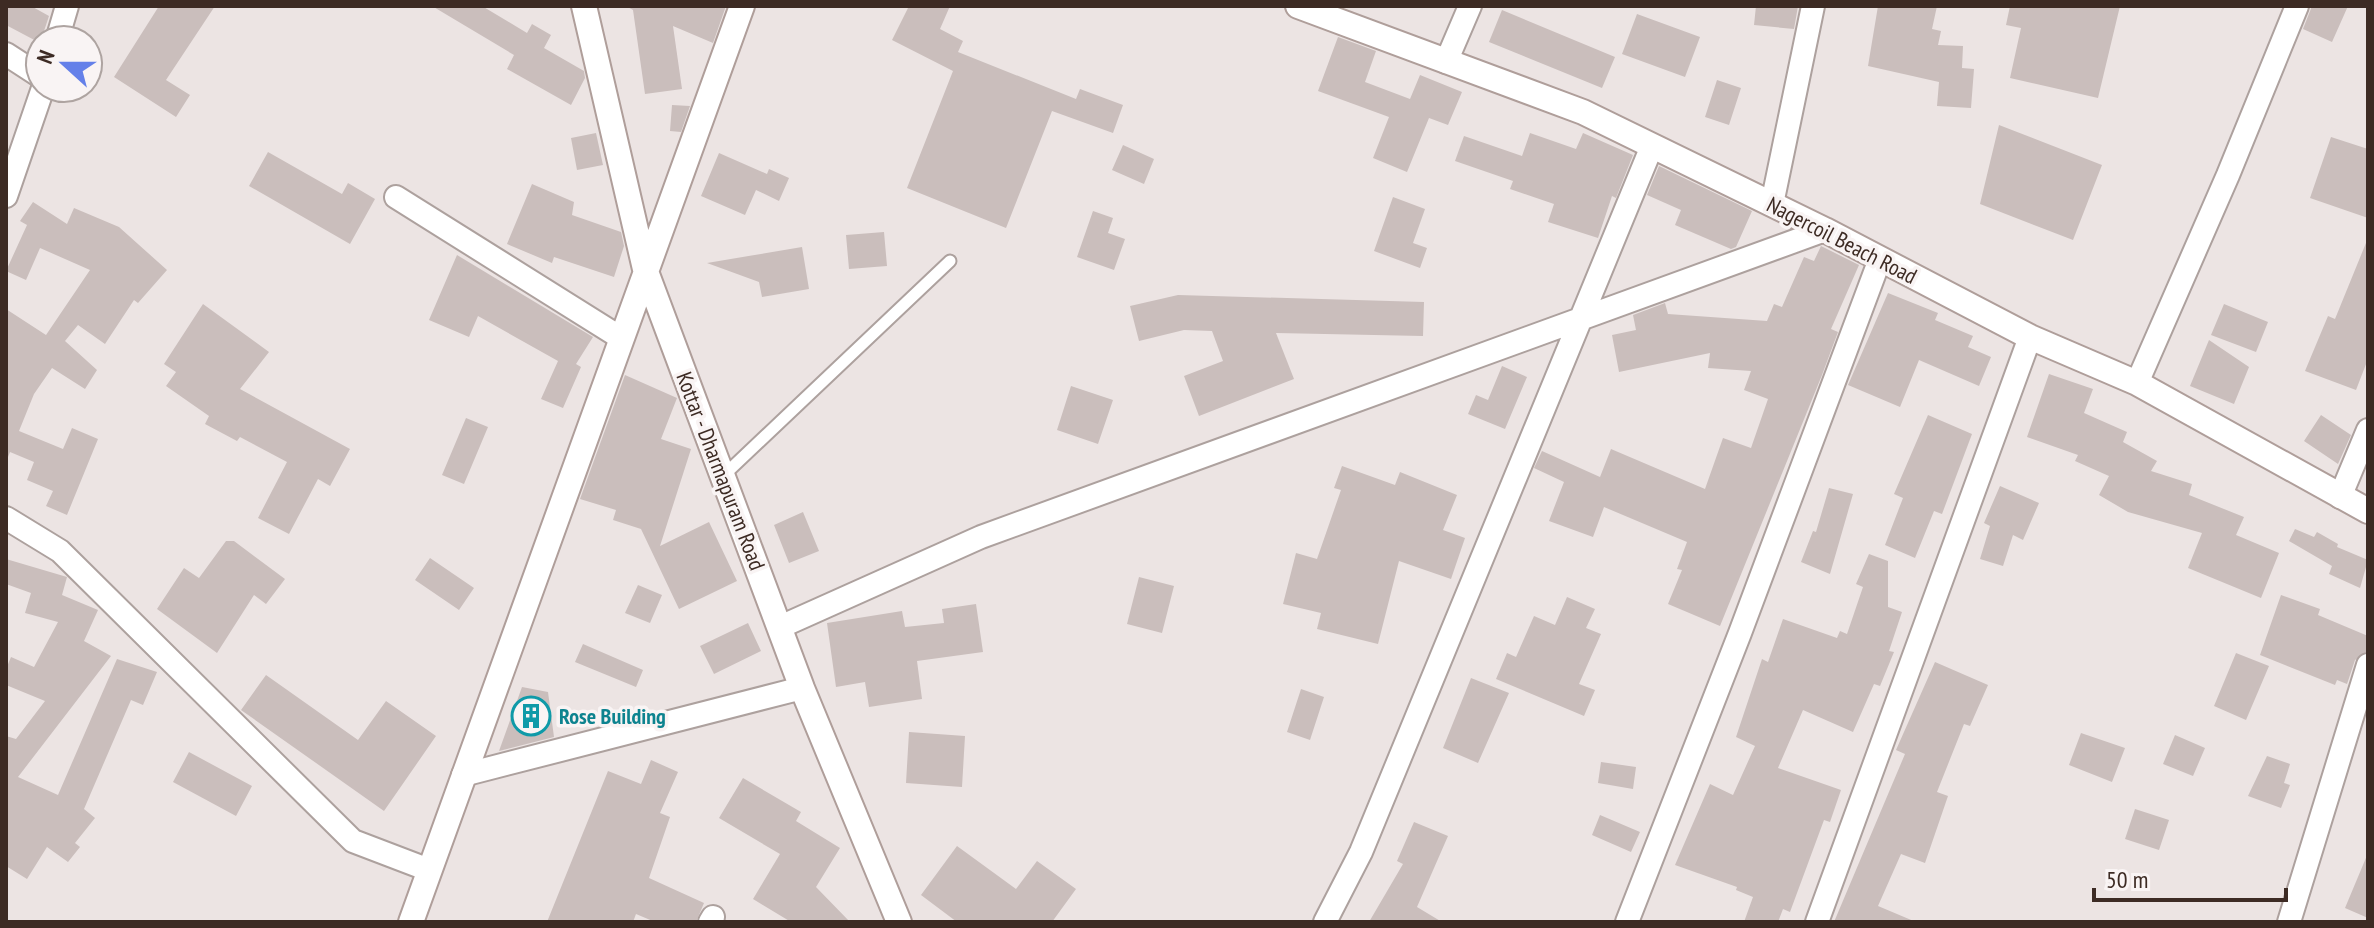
<svg xmlns="http://www.w3.org/2000/svg" width="2374" height="928" viewBox="0 0 2374 928" font-family="'PT Sans Narrow',sans-serif">
	<style>
		.building { fill: #cabebc }
		.lines { fill: none; stroke-linecap: round; stroke-linejoin: round }
		.lane-casing { stroke: #ada19e; stroke-width: 15 }
		.street-casing { stroke: #ada19e; stroke-width: 26 }
		.secondary-casing { stroke: #af9e9a; stroke-width: 28 }
		.lane { stroke: #fff; stroke-width: 11 }
		.street { stroke: #fff; stroke-width: 22 }
		.secondary { stroke: #fff; stroke-width: 24 }
		.labels { text-anchor: middle; stroke-width: 7; stroke-linejoin: round; paint-order: stroke }
		.street-label { font-size: 22px; fill: #3d2b24; stroke: #f9f4f4 }
		.culture-label { font-size: 22px; font-weight: bold; fill: #0d838f; stroke: #f9f4f4; text-anchor: start }
	</style>
	<rect width="100%" height="100%" fill="#ece4e3"/>
	<path class="building" d="M6,6H31L49,16L40,43L6,25Z
		M159,6H215L166,80L190,95L176,117L114,77Z
		M432,6H482L527,33L532,24L551,35L544,48L584,71L585,78L571,105L507,69L514,55Z
		M626,6H726L713,43L673,26L682,89L645,94L633,10Z
		M909,6H950L940,29L963,41L958,52L1076,99L1080,89L1123,105L1113,133L1052,111L1006,228L907,188L953,71L892,40Z
		M1756,6H1798L1794,29L1754,25Z
		M1878,6H1937L1932,29L1941,31L1938,45L1963,46L1962,68L1974,69L1971,108L1937,106L1939,82L1868,66Z
		M2010,6H2120L2098,98L2010,78L2021,28L2006,25Z
		M2312,6H2348L2332,42L2303,29Z
		M1502,10L1615,57L1602,88L1489,42Z
		M1637,14L1700,37L1685,77L1622,54Z
		M1338,37L1376,51L1365,82L1410,99L1420,75L1462,92L1448,125L1429,118L1407,172L1373,158L1389,117L1318,91Z
		M1717,80L1741,88L1729,125L1705,117Z
		M672,105L690,106L681,132L670,131Z
		M1999,125L2102,165L2073,240L1980,204Z
		M596,133L603,165L577,170L571,138Z
		M1530,133L1576,149L1583,133L1633,155L1616,198L1612,196L1598,238L1548,222L1554,204L1510,189L1513,181L1455,161L1464,136L1522,156Z
		M2331,137L2368,149V218L2310,198Z
		M1123,145L1154,159L1144,184L1112,170Z
		M268,152L342,194L348,183L375,199L350,244L249,186Z
		M719,153L767,174L769,169L789,178L779,201L756,190L745,215L701,196Z
		M1659,166L1752,211L1736,247L1731,249L1675,225L1681,210L1647,195Z
		M532,184L574,202L572,215L621,232L624,246L614,277L554,257L552,263L507,244Z
		M1393,197L1425,209L1413,243L1427,248L1420,268L1374,251Z
		M33,202L67,224L74,208L119,227L167,270L138,303L134,300L105,344L78,325L65,341L97,370L85,389L52,368L34,394L19,431L63,449L72,428L98,439L67,515L46,506L53,491L27,480L34,462L10,452L6,462V309L46,335L90,270L40,248L26,280L6,271L27,225L20,221Z
		M1093,211L1113,218L1108,233L1125,239L1114,270L1077,257Z
		M884,232L887,266L849,269L846,235Z
		M2368,238V359L2356,390L2305,371L2328,316L2335,319Z
		M1821,246L1859,265L1831,329L1838,332L1822,375L1720,626L1668,604L1682,570L1677,569L1687,542L1604,507L1593,537L1549,521L1564,482L1534,468L1542,451L1600,477L1611,449L1705,489L1723,438L1751,448L1768,399L1744,390L1751,371L1708,368L1710,353L1619,372L1612,335L1636,330L1633,315L1665,303L1668,314L1767,321L1774,304L1782,307L1804,257L1814,261Z
		M802,247L809,289L762,297L759,282L707,263Z
		M457,255L593,337L576,364L581,367L563,408L541,399L558,361L478,316L469,337L429,320Z
		M1888,293L1938,313L1935,320L1973,336L1968,347L1991,357L1979,386L1919,360L1900,407L1848,385Z
		M1178,295L1424,302L1423,336L1276,333L1294,379L1199,416L1184,376L1223,361L1212,331L1184,330L1139,341L1130,306Z
		M203,304L269,352L240,389L350,449L330,486L318,479L289,534L258,518L287,462L240,437L237,441L205,424L209,416L166,386L176,372L164,364Z
		M2224,304L2268,322L2256,352L2211,335Z
		M2209,340L2249,367L2234,404L2190,386Z
		M1502,366L1527,377L1505,429L1468,414L1476,395L1488,400Z
		M2049,374L2093,389L2084,413L2127,432L2123,442L2157,461L2151,471L2192,484L2189,495L2244,517L2236,535L2279,553L2261,598L2188,568L2202,533L2128,512L2099,495L2109,476L2075,461L2078,455L2027,437Z
		M625,375L677,398L661,439L691,449L660,546L709,522L737,581L679,609L641,529L613,520L616,510L580,499Z
		M1071,386L1113,400L1098,444L1057,430Z
		M1928,415L1972,434L1942,514L1934,511L1915,558L1885,545L1903,498L1894,494Z
		M2321,415L2351,435L2338,464L2304,441Z
		M466,418L488,427L464,484L442,475Z
		M1342,466L1395,485L1400,472L1457,495L1443,530L1465,538L1451,579L1399,561L1378,644L1317,629L1321,613L1283,604L1296,553L1317,559L1341,490L1334,488Z
		M2000,486L2039,503L2023,540L2013,535L2003,566L1980,559L1990,526L1984,523Z
		M1829,488L1853,494L1830,574L1801,562L1813,531L1816,532Z
		M803,512L819,551L789,563L774,525Z
		M2295,529L2314,537L2317,532L2338,544L2337,547L2368,560L2360,588L2329,574L2332,566L2289,541Z
		M226,541H234L285,579L266,604L254,595L217,653L157,609L184,568L199,578Z
		M1869,554L1888,561V607L1902,612L1889,651L1894,652L1880,686L1874,684L1853,732L1803,710L1778,768L1841,790L1830,822L1824,820L1790,912L1783,909L1778,922H1744L1753,897L1736,890L1737,887L1675,865L1710,784L1733,795L1755,746L1736,737L1762,659L1768,662L1783,619L1837,638L1840,631L1847,634L1863,587L1856,584Z
		M430,558L474,588L459,610L415,580Z
		M6,559L67,577L62,595L98,610L84,641L111,656L18,777L58,795L117,659L157,672L143,705L131,700L84,809L95,818L75,843L80,847L68,862L47,847L27,879L6,866V736L16,739L45,701L6,685V669L11,657L34,667L58,622L25,613L31,593L6,584Z
		M1139,577L1174,586L1162,633L1127,624Z
		M638,585L662,595L650,623L625,613Z
		M2281,595L2320,609L2318,615L2368,636V651L2355,660L2347,684L2337,680L2335,685L2260,655Z
		M1567,597L1595,609L1586,628L1601,634L1579,684L1595,690L1584,716L1496,679L1507,653L1516,657L1534,616L1555,625Z
		M976,604L983,652L917,661L922,699L869,707L865,682L836,687L827,623L902,611L905,627L944,623L942,609Z
		M748,623L761,651L714,674L700,646Z
		M583,644L643,670L636,687L575,662Z
		M2236,653L2269,666L2246,720L2214,706Z
		M1935,662L1988,685L1970,726L1964,724L1937,792L1948,796L1925,863L1901,854L1878,906L1916,922H1834L1905,754L1896,750Z
		M266,675L358,740L386,701L436,736L384,811L241,710Z
		M1471,678L1509,693L1478,763L1443,748Z
		M522,687L548,692L554,737L499,751Z
		M1301,689L1324,697L1310,740L1287,732Z
		M909,732L965,736L962,787L906,783Z
		M2081,733L2125,748L2112,782L2069,765Z
		M2175,735L2205,748L2193,776L2163,764Z
		M189,752L252,786L236,816L173,782Z
		M2267,756L2290,764L2284,783L2290,785L2281,808L2248,796Z
		M651,760L678,772L660,813L670,817L649,878L704,903L696,922H655L636,914L633,922H547L608,771L641,784Z
		M1601,762L1636,767L1633,789L1598,783Z
		M743,778L801,812L796,821L840,848L816,887L850,922H791L753,899L780,854L719,818Z
		M2135,809L2169,820L2159,850L2125,839Z
		M1600,815L1640,832L1631,852L1592,835Z
		M1414,822L1448,836L1417,907L1442,922H1369L1403,864L1397,861Z
		M957,846L1016,889L1037,861L1076,889L1052,922H957L921,895Z
		M2368,853V918L2345,908Z"/>
	<g class="lines">
		<g class="lane-casing">
			<path id="lane" d="M723,476L950,261"/>
		</g>
		<g class="street-casing">
			<path id="street" d="M57,40L67,6
				M6,54L40,76
				M1446,62L1470,6
				M6,196L43,88
				M396,197L621,338
				M1772,204L1813,6
				M2137,383L2228,175L2297,6
				M2340,497L2368,430
				M6,518L60,551L353,841L429,870
				M780,627L981,537L1825,230
				M463,775L802,688
				M710,922L713,917
				M1325,922L1361,852L1652,146
				M1627,922L1740,633L1880,259
				M1817,922L2030,337
				M2289,922L2368,665"/>
		</g>
		<g class="secondary-casing">
			<path id="secondary" d="M584,6L645,269L802,688L899,922
				M1298,6L1583,112L1825,230L2030,337L2137,383L2368,511
				M411,922L742,6"/>
		</g>
		<use href="#lane" class="lane"/>
		<use href="#street" class="street"/>
		<use href="#secondary" class="secondary"/>
	</g>
	<defs>
		<g id="building-ring" transform="scale(2)"><circle r="9.5" fill="#f9f4f4" stroke="#0f9aa8" stroke-width="1.5"/><path d="M-4-6H4V6H1V3H-1V6H-4ZM-2.5-4.3h1.7v1.8h-1.7ZM.8-4.3h1.7v1.8H.8ZM-2.5-1h1.7V.8h-1.7ZM.8-1h1.7V.8H.8Z" fill="#0f9aa8"/></g>
	</defs>
	<g fill-rule="evenodd">
		<use href="#building-ring" x="531" y="716"/>
	</g>
	<g class="labels">
		<g class="street-label">
			<text transform="translate(1842 240) rotate(27)" y="8">Nagercoil Beach Road</text>
			<text transform="translate(721 471) rotate(69)" y="8">Kottar - Dharmapuram Road</text>
		</g>
		<g class="culture-label">
			<text x="559" y="724">Rose Building</text>
		</g>
	</g>
	<rect width="2374" height="928" fill="none" stroke="#3d2b24" stroke-width="16"/>
	<g transform="translate(64 64) rotate(291)"><circle r="38" fill="#f9f4f4" stroke="#aea4a1" stroke-width="2"/>
	<path d="M0-6L14 30L0 20L-14 30Z" fill="#6480e9"/>
	<text y="-12" font-size="22" font-weight="bold" text-anchor="middle" fill="#3d2b24">N</text>
	</g>
	<path d="M2094 888v12h192v-12" fill="none" stroke="#3d2b24" stroke-width="4"/>
	<text x="2106" y="888" font-size="24" fill="#3d2b24" stroke="#f9f4f4" stroke-width="6" paint-order="stroke">50 m</text>
</svg>
